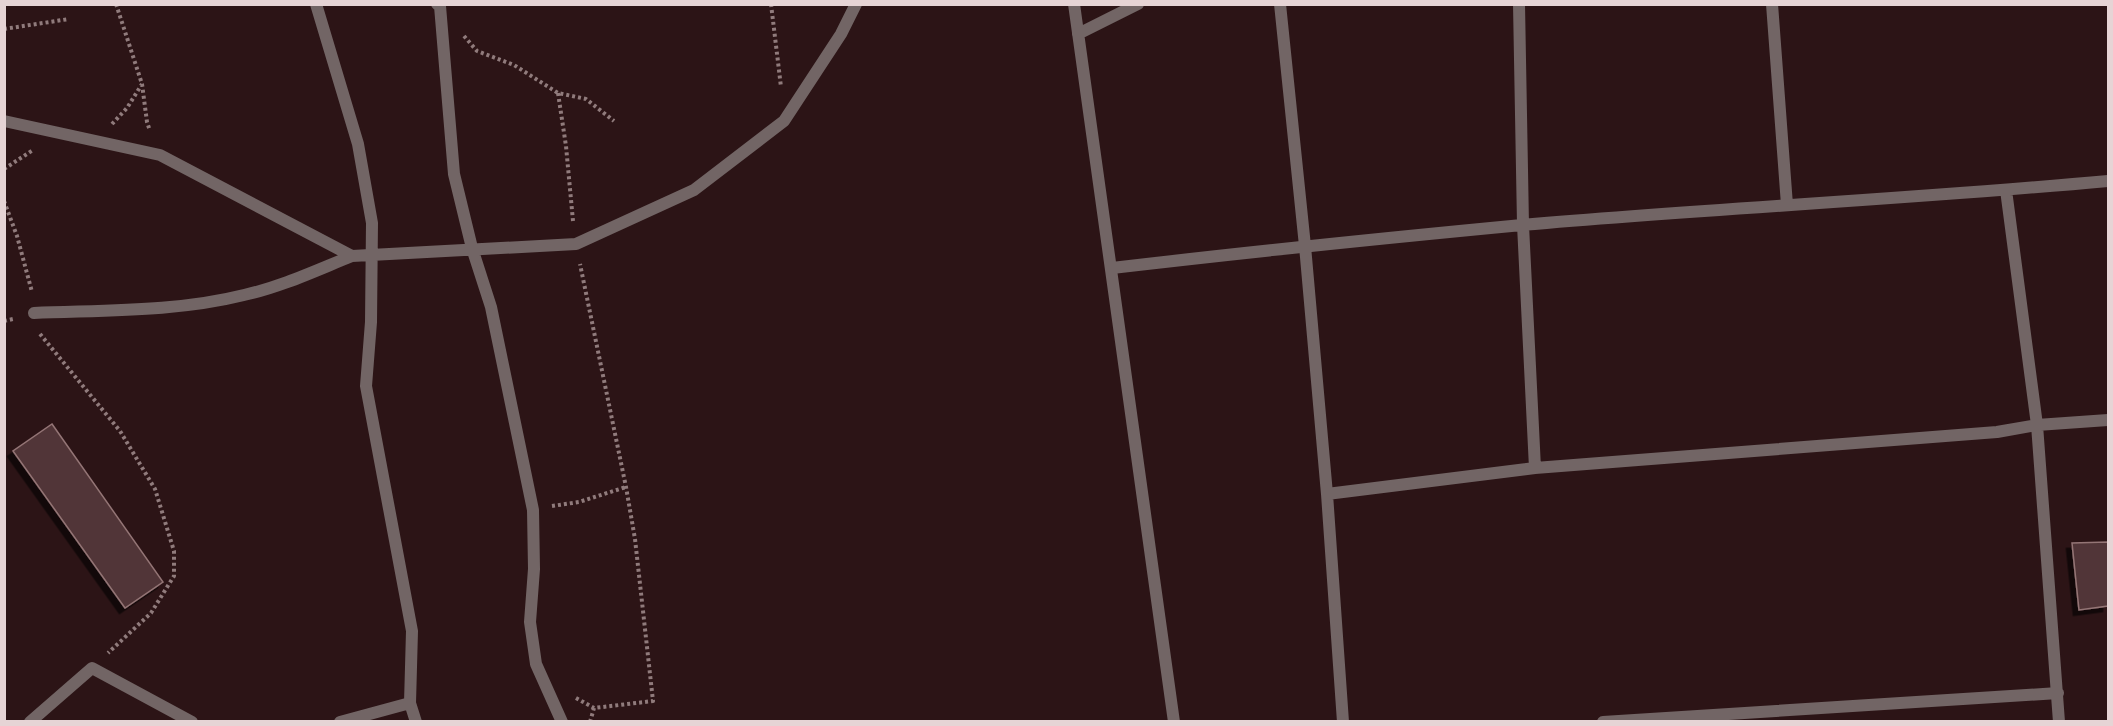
<svg xmlns="http://www.w3.org/2000/svg" width="2113" height="726" viewBox="0 0 2113 726" font-family="'Varela Round',sans-serif">
	<style>
		.building { fill: #513637; stroke: #947576; stroke-width: 1.5; filter: url(#shadow) }
		.lines { fill: none; stroke-linecap: round; stroke-linejoin: round }
		.path { stroke: #907b7c; stroke-width: 4; stroke-dasharray: 3 3; stroke-linecap: butt }
		.street { stroke: #726565; stroke-width: 12 }
	</style>
	<defs>
		<filter id="shadow"><feDropShadow dx="-5.5" dy="5.5" stdDeviation="0" flood-color="#0009"/></filter>
	</defs>
	<rect width="100%" height="100%" fill="#2c1416"/>
	<path class="building" d="M52,424L163,582L125,608L13,451Z
		M2108,542V606L2079,610L2072,543Z"/>
	<g class="lines">
		<path class="path" d="M116,4L142,84L147,122L150,131
			M771,4L781,87
			M4,29L69,19
			M464,36L477,51L514,65L558,93L586,99L614,121
			M558,93L566,146L573,221
			M112,124L127,108L142,84
			M4,169L33,150
			M4,201L17,236L32,292
			M4,321L13,319
			M40,334L120,431L155,489L174,551V576L151,613L108,653
			M552,506L579,502L626,487
			M576,698L594,708L653,701L635,539L626,487L580,264
			M590,722L594,708"/>
		<path class="street" d="M316,4L358,144L372,223L371,322L366,386L412,631L410,703L416,722
			M437,4L440,6L454,174L472,248L491,307L533,510L534,569L530,622L536,664L562,722
			M1074,4L1174,722
			M1280,4L1305,246L1327,494L1343,722
			M1519,4L1523,225L1535,468
			M1772,4L1787,205
			M1078,34L1138,4
			M4,121L160,155L352,256L576,244L694,190L784,121L841,34L856,4
			M2006,190L2037,425L2059,722
			M1112,268C1248,252 1385,238 1522,225C1717,208 1913,199 2108,181
			M34,313C104,310 176,312 244,295C281,287 317,270 352,256
			M1327,494L1535,468L1997,432L2037,425L2108,420
			M30,722L92,668L192,722
			M340,722L410,703
			M1603,722L2058,693"/>
	</g>
	<rect width="2113" height="726" fill="none" stroke="#e6d4d5" stroke-width="12"/>
</svg>
